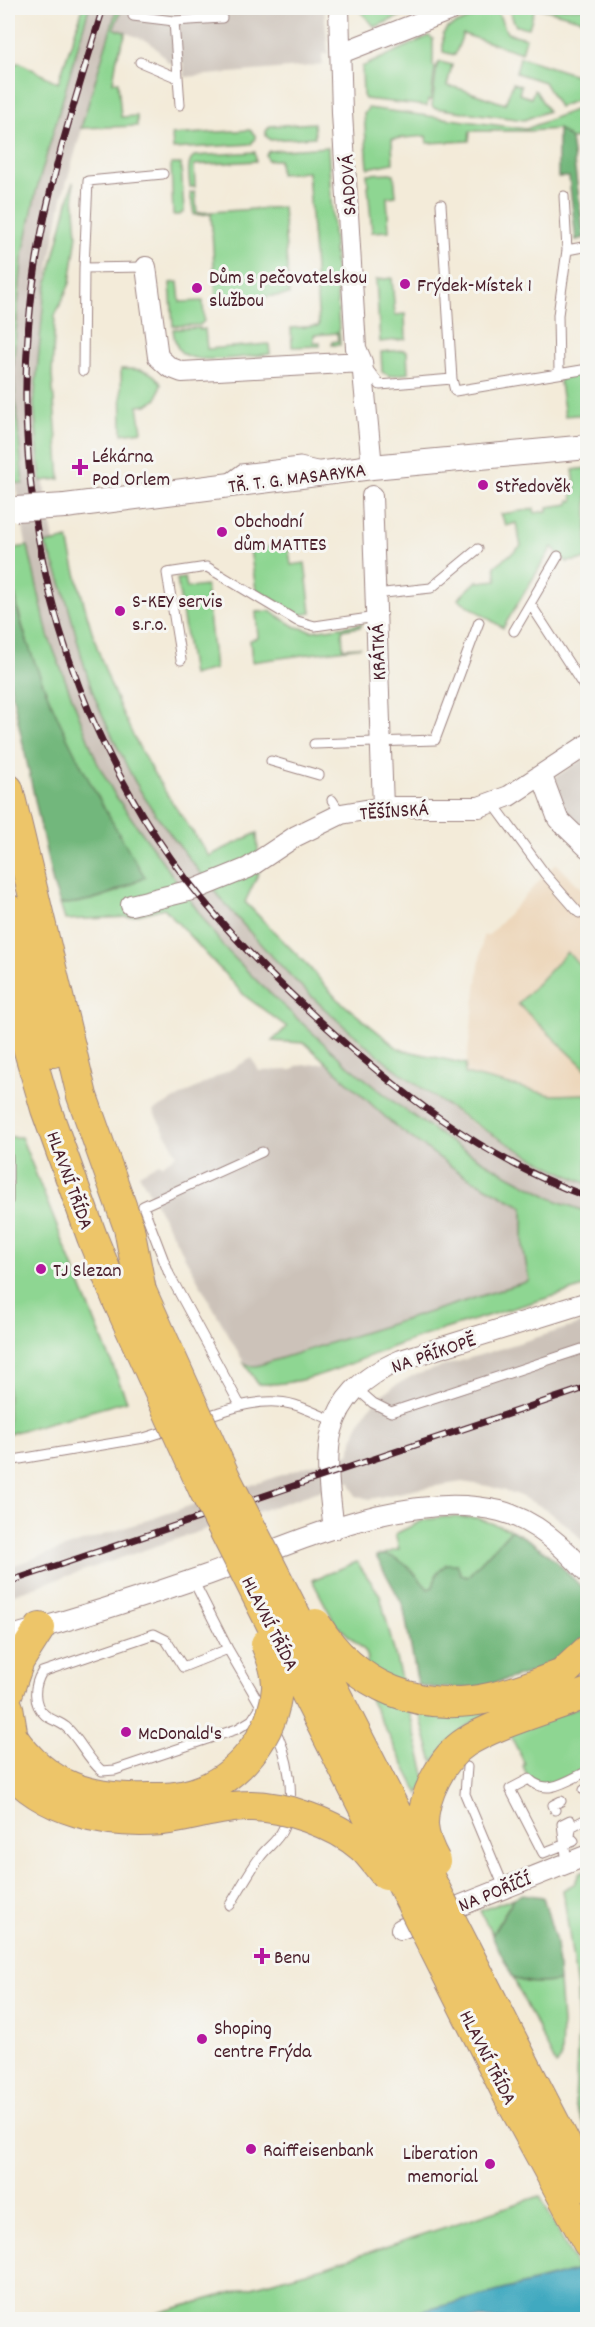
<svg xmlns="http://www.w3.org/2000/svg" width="595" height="2327" viewBox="0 0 595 2327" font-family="Dekko,sans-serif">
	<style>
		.built { fill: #edd7bb }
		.industrial { fill: #ccc2b9 }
		.green { fill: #8ed692; stroke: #6c7a5e; stroke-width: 1.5 }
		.forest { fill: #72b77c; stroke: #5e6b54; stroke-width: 1.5 }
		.water { fill: #40a9c0; stroke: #456476; stroke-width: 1.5 }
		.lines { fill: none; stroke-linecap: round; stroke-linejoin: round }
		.service-casing { stroke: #9e8582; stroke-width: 11 }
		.minor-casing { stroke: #9e8582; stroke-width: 22 }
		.tertiary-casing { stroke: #9e8582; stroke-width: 26 }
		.primary-casing { stroke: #9e8582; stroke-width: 32 }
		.service { stroke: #fff; stroke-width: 9 }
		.minor { stroke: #fff; stroke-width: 20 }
		.tertiary { stroke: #fff; stroke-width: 24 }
		.primary { stroke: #edc569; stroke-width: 30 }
		.rail-casing { stroke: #4a1f2b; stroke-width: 7 }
		.rail { stroke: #f6f6f2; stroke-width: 4.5; stroke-dasharray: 14; stroke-linecap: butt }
		.tertiary-bridge-casing { stroke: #9e8582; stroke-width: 26; stroke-linecap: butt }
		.primary-bridge-casing { stroke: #9e8582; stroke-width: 32; stroke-linecap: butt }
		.tertiary-bridge { stroke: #fff; stroke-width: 24 }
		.primary-bridge { stroke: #edc569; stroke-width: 30 }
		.poi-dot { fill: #b5179e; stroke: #f6f6f2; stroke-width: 2 }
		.labels { text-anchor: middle; stroke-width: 6; stroke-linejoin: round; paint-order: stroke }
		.street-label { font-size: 20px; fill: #4a1f2b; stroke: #f6f6f2 }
		.poi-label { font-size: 20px; fill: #4a1f2b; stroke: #f6f6f2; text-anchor: start }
	</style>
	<rect width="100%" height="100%" fill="#f6f6f2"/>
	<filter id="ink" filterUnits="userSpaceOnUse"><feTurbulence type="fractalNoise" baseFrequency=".0167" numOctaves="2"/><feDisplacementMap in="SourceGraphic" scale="12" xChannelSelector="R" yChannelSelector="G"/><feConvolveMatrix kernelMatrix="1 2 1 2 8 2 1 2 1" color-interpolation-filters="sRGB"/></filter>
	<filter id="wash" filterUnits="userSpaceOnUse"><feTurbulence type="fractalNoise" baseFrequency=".008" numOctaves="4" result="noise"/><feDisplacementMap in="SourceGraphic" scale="24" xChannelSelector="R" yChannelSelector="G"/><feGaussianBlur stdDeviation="1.35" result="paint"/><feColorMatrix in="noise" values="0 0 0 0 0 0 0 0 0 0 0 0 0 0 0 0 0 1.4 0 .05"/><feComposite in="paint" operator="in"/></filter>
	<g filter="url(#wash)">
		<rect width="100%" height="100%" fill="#f3ebd9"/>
		<path class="built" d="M556,863L587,894V1094L579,1095H551L465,1074L483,936L489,935Z"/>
		<path class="industrial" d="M89,8H117L62,198L50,262L43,315L42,472L59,571L74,626L207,882L248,932L284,970L355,1038L414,1083L469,1122L537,1161L587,1184V1212L555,1200L449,1141L398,1105L344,1062L259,983L223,946L185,898L118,803L90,747L68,699L32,577L22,522L15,475L11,392L16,312L23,258L36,192Z
			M122,8H324L328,54H322L323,65L185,77L183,63H169L150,42L114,28Z
			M587,757V839L562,816L555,780L557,776Z
			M252,1058L259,1071L293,1070L296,1066L326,1063L395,1126L459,1172L523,1207V1247L529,1281L252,1367L244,1363L139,1174L159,1163L161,1165L177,1154L153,1111Z
			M587,1322V1545L567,1525L544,1508L516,1494L488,1486L462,1482L418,1489L370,1499L356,1496L349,1481L8,1596V1567L308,1466L349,1454L357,1427L369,1408L381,1395L398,1384L412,1376Z"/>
		<path class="green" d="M83,8H89L36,192L22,260L13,370L23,484L8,482V62L14,65L19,62L58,83Z
			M117,8H122L114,28L126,33L117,57L113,82H118L121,117L137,116V126L81,128Z
			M357,8H419L375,27Z
			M494,8H496L507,33L526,38L522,53L463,34L455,55L443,52V34L447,28Z
			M508,8H535L529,28L516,26Z
			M539,8H587V21Z
			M429,36L433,39V66L435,67L431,100H428L427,106L365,99L363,95L362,67Z
			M587,55V96L559,107L544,82L516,73L520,57L579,76Z
			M440,62L452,65L447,86L458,88L505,104L513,83L521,86L519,94L531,98L534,90L536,91L548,111L524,120L434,108L432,106L437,65Z
			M587,105V137L571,139L558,129L528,131H470L469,141L427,143L426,136L392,139L393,163L368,168L364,114L368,108L526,129Z
			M314,123L315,137L270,140L266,136V131L270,126Z
			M250,130L255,135V139L251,144L173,149L172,135Z
			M328,147L340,345H332V342L338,341L337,333L314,335V343H320V346L292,347L291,328L319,326L308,172L280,174L279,160H267L266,154L269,151Z
			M255,152L256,161L194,165L195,187H190C189,176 186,164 194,156Z
			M171,164H181L184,211L180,215H173Z
			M390,173L394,174L396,196L387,197L389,231L372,232L367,174Z
			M73,182L77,235L70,283L55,316L52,375L60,479L41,481L34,404L44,297Z
			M195,192L197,213L283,207L289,295L216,300L211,214L194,215L190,193Z
			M392,278L395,315L405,314L406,339L380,342L376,280Z
			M178,282L180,302L203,301L204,321L200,325L173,326L170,283Z
			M200,328V330L205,329L207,349L269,344L270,354C250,356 196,366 181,352C175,346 174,337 173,329Z
			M403,350L407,351L408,373L390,376L382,372L381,352Z
			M121,369C137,369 152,368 161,384L157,399L147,405L138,406L142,431L122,434Z
			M587,372V414L565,416L559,377Z
			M587,468V559L567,562L552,547L503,628L458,599L478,580L479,582L497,580L495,566L521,546L516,523L506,526L501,514L534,509L535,513L548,511V507L569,504V500L573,501L572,493L576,491L573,470Z
			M68,539C85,615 107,691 146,760C164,793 188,824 209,856L257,833L259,872L245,902L309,967L337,999L399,1049L466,1064L465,1074L551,1095L587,1094V1184C428,1111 301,1004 194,865C167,830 140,797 122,756C110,732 97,707 89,681C74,635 67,587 45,544Z
			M288,544L291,565L305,563L311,613L300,615L256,590L250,549Z
			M28,546L48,635L97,762L115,795L223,946L259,983L344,1062L398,1105L449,1141L492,1166L555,1200L587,1212V1286C529,1304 470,1320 412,1340C362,1356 312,1387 258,1384L244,1363L253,1367L529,1281L523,1247V1207L459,1172L395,1126L305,1043L272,1041L287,1027L245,996L164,908L130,917L65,920L60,904C89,904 120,892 144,877C92,789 35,696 15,594C12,579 8,564 8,549Z
			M185,578L187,588L206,586L215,669L192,675L177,579Z
			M270,611L294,626L312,631L362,624L360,627L342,630L343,648L361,647L252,662L250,640L258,638L256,612Z
			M567,952L587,972V1070L518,1004Z
			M8,1134L9,1137H21L127,1401L8,1434Z
			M445,1517L477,1518L511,1530L467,1577L461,1574L437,1573L433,1587L428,1590C415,1574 402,1557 381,1555L399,1549L395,1534L424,1520Z
			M357,1562L380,1595L426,1778L419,1794L361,1682L368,1658L365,1651L335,1623L312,1580Z
			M587,1705V1756L582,1758L587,1771L553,1787L529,1779L523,1766L525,1764L508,1731Z
			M418,1708H502C467,1721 455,1733 433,1763Z
			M587,1871H588L587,2133L575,2105L578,2028L577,1990L563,1890L574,1884L580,1873Z
			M514,1898L492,1934L480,1911Z
			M513,1978C530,1984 542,1984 559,1981L562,2023L561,2060L556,2065Z
			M540,2196L578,2270L393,2319L133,2320L324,2267Z"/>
		<path class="forest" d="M558,129L571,139L584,238L576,240L569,177H558Z
			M8,554C12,578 14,604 22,626C51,716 96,797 145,877C118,891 90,904 60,904L53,884L8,674Z
			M511,1530C543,1546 561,1565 585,1591L587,1596V1640L561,1664L476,1688H436L418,1685L403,1605L376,1556C398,1550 416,1575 428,1589L433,1587L437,1574L446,1564H457L461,1574L467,1577Z
			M522,1894L543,1897L556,1942L559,1981C542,1984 530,1984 513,1978L492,1935L514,1898Z"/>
		<path class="water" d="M587,2268V2316L577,2319H393Z"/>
	</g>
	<g filter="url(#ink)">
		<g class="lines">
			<g class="service-casing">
				<path id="service" d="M135,8L133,16L174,21
					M140,62L178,78
					M180,105L174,21L222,18L221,8
					M564,196L567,250
					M441,204L452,379
					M146,267L84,268L88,181L163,174
					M367,368L380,385L452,379L455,391L588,369
					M83,371L84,268
					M559,372L558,315L567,250L588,246
					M229,478L241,469L300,462L317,466
					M375,594L431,588L478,549
					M531,605L588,693
					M514,631L558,556
					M181,660L167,573L207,567L297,621L315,626L376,617
					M314,744L435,740L479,622
					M271,761L319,775
					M332,800L341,814
					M492,802L545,874L579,913
					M8,1157V1201
					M357,1389L373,1403L391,1412L588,1347
					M240,1405L169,1274L143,1206L262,1152
					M202,1418C231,1408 263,1396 295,1405C308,1409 321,1416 335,1421
					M8,1461L144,1438L172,1429
					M193,1580L228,1649L183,1667L166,1640L154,1634L42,1672C34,1685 32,1704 45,1715C51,1720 60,1722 66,1727C80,1739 87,1759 102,1771L115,1770L237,1729L252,1720L261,1706L228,1649
					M467,1767L465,1794L504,1887
					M588,1771C568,1780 547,1797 529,1779L510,1789L543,1853L574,1841L570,1837L571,1827L588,1818
					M584,1790L588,1788
					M555,1810L553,1805L561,1801
					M567,1863L562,1824L570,1820
					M230,1905C240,1889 249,1872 260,1857C267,1847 278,1841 283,1829C298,1800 288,1753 273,1726"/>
			</g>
			<g class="minor-casing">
				<path id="minor" d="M339,8L342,113L356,348L362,362L372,467
					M341,53L456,8
					M146,267L158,357L169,367L182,372L362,362
					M372,496L383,807
					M542,776L558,819L588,848
					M131,905L196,889L248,868L296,836L341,814L383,807H479L509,796L588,744
					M334,1529C324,1453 317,1396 401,1360L588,1302
					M8,1637C74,1619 141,1598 207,1575C294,1544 406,1488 500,1511C535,1520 564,1547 588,1574
					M401,1929L588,1855"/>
			</g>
			<g class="tertiary-casing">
				<path id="tertiary" d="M65,506L372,467L588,447"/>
			</g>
			<g class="primary-casing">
				<path id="primary" d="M8,789L82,1096L129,1228L141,1291
					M8,909L25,973L53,1052
					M8,979L46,1109L92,1237L118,1301
					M562,1674L588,1650
					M8,1692L19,1661L40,1628
					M569,1700L588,1693
					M8,1708L13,1738
					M535,2085L588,2187
					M509,2097L588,2243"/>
			</g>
			<use href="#service" class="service"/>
			<use href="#minor" class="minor"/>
			<use href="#tertiary" class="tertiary"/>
			<use href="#primary" class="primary"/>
			<g class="rail-casing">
				<path id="rail" d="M103,8C78,90 51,173 37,258C7,440 38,634 130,794C175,875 240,948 308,1010C390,1086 482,1159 588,1197
					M8,1582L588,1387"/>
			</g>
			<use href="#rail" class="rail"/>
			<g class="tertiary-bridge-casing">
				<path id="tertiary-bridge" d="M16,509L65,506"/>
			</g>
			<g class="primary-bridge-casing">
				<path id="primary-bridge" d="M141,1291L225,1477L535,2085
					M118,1301L203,1488L509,2097
					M316,1624C355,1688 421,1714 494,1697C517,1692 538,1683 560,1675
					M13,1738C47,1787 91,1800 148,1798C164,1798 179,1798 194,1793C238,1779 274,1735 277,1688C278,1673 272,1658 266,1644
					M8,1768C43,1811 108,1825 162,1820C191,1817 219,1806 248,1806C284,1805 335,1824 362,1847C371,1855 378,1866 386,1875
					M435,1861C429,1850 424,1839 423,1826C422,1798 442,1757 466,1742C495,1724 538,1712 569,1700"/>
			</g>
			<use href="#tertiary-bridge" class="tertiary-bridge"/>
			<use href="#primary-bridge" class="primary-bridge"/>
		</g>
	</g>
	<g class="poi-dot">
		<circle cx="405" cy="284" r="6"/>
		<circle cx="197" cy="288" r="6"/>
		<path d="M77 458h6v6h6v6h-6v6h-6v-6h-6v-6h6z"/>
		<circle cx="483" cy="485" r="6"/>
		<circle cx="222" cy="532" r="6"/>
		<circle cx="120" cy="611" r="6"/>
		<circle cx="41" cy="1269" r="6"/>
		<circle cx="126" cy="1732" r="6"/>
		<path d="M259 1947h6v6h6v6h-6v6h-6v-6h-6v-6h6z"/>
		<circle cx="202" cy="2039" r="6"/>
		<circle cx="251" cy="2149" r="6"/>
		<circle cx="490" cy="2164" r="6"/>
	</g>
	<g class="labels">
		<g class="street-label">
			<text transform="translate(347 185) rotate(-93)" y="7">SADOVÁ</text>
			<text transform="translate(297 477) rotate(-7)" y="7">TŘ. T. G. MASARYKA</text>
			<text transform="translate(377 652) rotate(-92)" y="7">KRÁTKÁ</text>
			<text transform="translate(394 810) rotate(-4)" y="7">TĚŠÍNSKÁ</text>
			<text transform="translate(71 1180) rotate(70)" y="7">HLAVNÍ TŘÍDA</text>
			<text transform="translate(433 1352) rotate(-19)" y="7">NA PŘÍKOPĚ</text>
			<text transform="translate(271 1623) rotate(63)" y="7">HLAVNÍ TŘÍDA</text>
			<text transform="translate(494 1891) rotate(-22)" y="7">NA POŘÍČÍ</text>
			<text transform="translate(489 2057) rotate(63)" y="7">HLAVNÍ TŘÍDA</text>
		</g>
		<g class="poi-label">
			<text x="209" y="283">Dům s pečovatelskou<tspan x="209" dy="23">službou</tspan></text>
			<text x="417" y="291">Frýdek-Místek 1</text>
			<text x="92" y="462">Lékárna<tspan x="92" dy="23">Pod Orlem</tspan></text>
			<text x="495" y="492">Středověk</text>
			<text x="234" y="527">Obchodní<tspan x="234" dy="23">dům MATTES</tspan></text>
			<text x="132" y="607">S-KEY servis<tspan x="132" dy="23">s.r.o.</tspan></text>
			<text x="53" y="1276">TJ Slezan</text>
			<text x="138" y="1739">McDonald's</text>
			<text x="274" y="1963">Benu</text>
			<text x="214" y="2034">Shoping<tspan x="214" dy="23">centre Frýda</tspan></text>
			<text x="263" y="2156">Raiffeisenbank</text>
			<text x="478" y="2159" text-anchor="end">Liberation<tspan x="478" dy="23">memorial</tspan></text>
		</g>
	</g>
	<rect width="595" height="2327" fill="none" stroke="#f6f6f2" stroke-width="30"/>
</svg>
